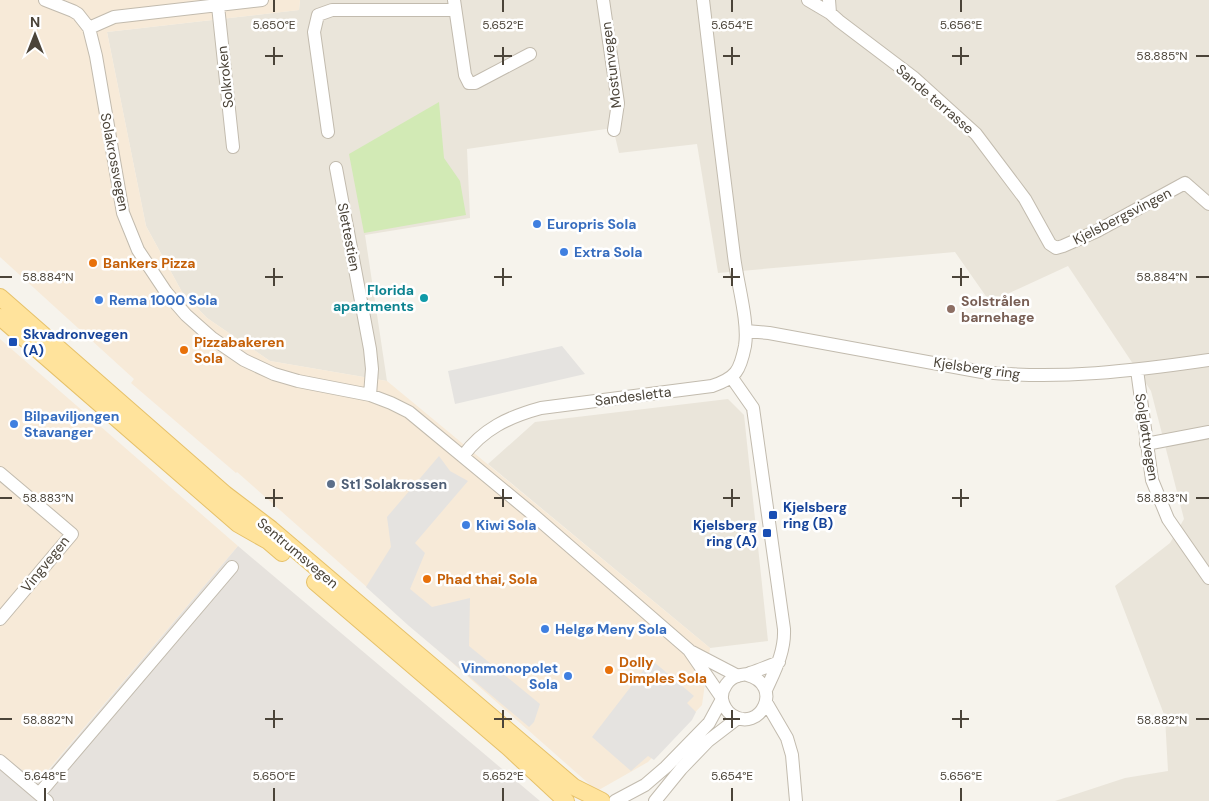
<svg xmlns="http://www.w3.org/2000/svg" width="1209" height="801" viewBox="0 0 1209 801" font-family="'DM Sans',sans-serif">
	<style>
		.residential { fill: #eae5da }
		.commercial { fill: #f7ead8 }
		.industrial { fill: #e6e2dd }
		.green { fill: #d2eab5 }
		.parking { fill: #e5e3e0 }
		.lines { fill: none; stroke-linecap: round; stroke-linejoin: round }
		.minor-casing { stroke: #c2bbae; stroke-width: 14 }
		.major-casing { stroke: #e6c16a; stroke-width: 18 }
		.minor { stroke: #fff; stroke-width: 12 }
		.major { stroke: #ffe39c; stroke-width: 16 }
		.ticks { fill: none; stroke: #4b4439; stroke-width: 2 }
		.shop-dot { fill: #3f7fe0; stroke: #fff; stroke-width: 2 }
		.food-dot { fill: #e8710a; stroke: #fff; stroke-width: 2 }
		.culture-dot { fill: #0f9aa8; stroke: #fff; stroke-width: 2 }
		.education-dot { fill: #8d6e63; stroke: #fff; stroke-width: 2 }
		.transit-dot { fill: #1a4fb4; stroke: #fff; stroke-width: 2 }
		.service-dot { fill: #5c6f8a; stroke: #fff; stroke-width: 2 }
		.labels { text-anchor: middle; stroke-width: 5; stroke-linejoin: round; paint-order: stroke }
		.street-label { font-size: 14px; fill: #4b4439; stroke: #fff }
		.shop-label { font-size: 14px; font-weight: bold; fill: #366cbe; stroke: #fff; text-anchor: start }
		.food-label { font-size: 14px; font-weight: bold; fill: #c56008; stroke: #fff; text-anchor: start }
		.culture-label { font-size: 14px; font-weight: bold; fill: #0d838f; stroke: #fff; text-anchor: end }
		.education-label { font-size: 14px; font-weight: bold; fill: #785e54; stroke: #fff; text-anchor: start }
		.transit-label { font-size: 14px; font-weight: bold; fill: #164399; stroke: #fff; text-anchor: start }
		.service-label { font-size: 14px; font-weight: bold; fill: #4e5e75; stroke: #fff; text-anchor: start }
		.ticks-label { font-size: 12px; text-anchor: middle; fill: #4b4439; stroke: #fff; stroke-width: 5; stroke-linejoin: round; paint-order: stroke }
	</style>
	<rect width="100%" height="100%" fill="#f6f3ec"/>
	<path class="residential" d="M300,0H1209V801H1055L1125,778L1168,771L1165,717L1115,586L1170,543L1184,519L1151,391L1068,266L990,302L955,252L718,273L697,144L619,153L613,128L467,149L470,218L365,235L387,381L270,361L207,318L182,292L146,226L107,32L299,10Z
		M728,399L744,415L768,641L710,648L488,464L535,422Z"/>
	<path class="commercial" d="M0,0H300L299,10L107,32L146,226L182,292L207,318L270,361L387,381L710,648L702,705L648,762L597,791L237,472L236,473L131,383L134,379L0,257Z
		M0,339L238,546L38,782L0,754Z"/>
	<path class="industrial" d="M238,546L540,801H0V754L39,782Z"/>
	<path class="green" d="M439,102L444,158L460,181L466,215L364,233L349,154Z"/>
	<path class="parking" d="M562,346L585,374L455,404L448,371Z
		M439,456L450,471L468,481L415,543L425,553L410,589L432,607L470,598L469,646L540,704L534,722L529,727L409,626L366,587L391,547L387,517Z
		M654,662L694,696L687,703L696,712L692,720L654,760L648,756L631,771L592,737L646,667L649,669Z"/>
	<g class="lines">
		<g class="minor-casing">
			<path id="minor" d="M45,0L73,11L78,14L89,28L96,56L123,213L138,250L166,292L186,315L212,338L244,360L274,374L298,381L370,395L391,403L409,412L530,512L689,650L722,698
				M454,0L465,75L469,83H475L530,54
				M603,0L618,103L614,130
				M808,0L830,13
				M829,0L830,13L839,21L913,77L976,134L1025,199L1050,244L1056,248L1063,246L1097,231L1185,183L1209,204
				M218,6L233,147
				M89,28L114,17L262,0
				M328,132L314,32L318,15L332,10H455
				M336,168L370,349L372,369L370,395
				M746,331L769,333L982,372C1058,380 1134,371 1209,360
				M1137,370L1152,480L1168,519L1209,578
				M732,378L753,408L784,629C785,652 775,670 766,690
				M1146,444L1209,432
				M463,456C483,429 508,417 541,408L712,386C736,378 740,371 745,346C749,322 737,282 734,256C723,171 713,85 703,0
				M0,473L72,534L0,619
				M692,652L738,676
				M747,675C785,685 760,734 732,715C727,712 723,705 722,699C721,689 729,678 738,676C742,674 746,675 750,673C759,670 769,666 779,662
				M766,702L787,738L792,755L796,801
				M0,761L47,801
				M39,794L232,567
				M615,801L645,785L666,767L709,723L722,699
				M655,801L681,769L708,741L738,718"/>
		</g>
		<g class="major-casing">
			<path id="major" d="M0,297L225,494L271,529L574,787L602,801
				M0,317L238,524L268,541L282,553
				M315,582L509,748L566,801"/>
		</g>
		<use href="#minor" class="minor"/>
		<use href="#major" class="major"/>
	</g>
	<path class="ticks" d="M274,0V12M503,0V12M732,0V12M961,0V12M274,47V65M503,47V65M732,47V65M961,47V65M265,56H283M494,56H512M723,56H740M952,56H969M1196,56H1209M274,268V286M503,268V286M732,268V286M961,268V286M0,277H12M265,277H283M494,277H512M723,277H740M952,277H969M1196,277H1209M274,489V507M503,489V507M732,489V507M961,489V507M0,498H12M265,498H283M494,498H512M723,498H740M952,498H969M1196,498H1209M274,710V728M503,710V728M732,710V728M961,710V728M0,719H12M265,719H283M494,719H512M723,719H740M952,719H969M1196,719H1209M45,788V801M274,788V801M503,788V801M732,788V801M961,788V801"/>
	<g class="shop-dot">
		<circle cx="537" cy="224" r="5"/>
		<circle cx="564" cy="252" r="5"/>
		<circle cx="99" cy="300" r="5"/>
		<circle cx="14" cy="424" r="5"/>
		<circle cx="466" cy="525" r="5"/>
		<circle cx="545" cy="629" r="5"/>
		<circle cx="568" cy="676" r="5"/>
	</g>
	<g class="food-dot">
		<circle cx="93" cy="263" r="5"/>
		<circle cx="184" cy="350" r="5"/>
		<circle cx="427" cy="579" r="5"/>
		<circle cx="609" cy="670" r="5"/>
	</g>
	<circle class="culture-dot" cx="424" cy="298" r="5"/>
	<circle class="education-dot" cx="951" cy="309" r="5"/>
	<g class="transit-dot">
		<rect x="8" y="337" width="10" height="10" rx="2.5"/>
		<rect x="768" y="510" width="10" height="10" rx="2.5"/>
		<rect x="762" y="528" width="10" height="10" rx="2.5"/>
	</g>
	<circle class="service-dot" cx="331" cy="484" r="5"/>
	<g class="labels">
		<g class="street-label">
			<text transform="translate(611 65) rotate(-97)" y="5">Mostunvegen</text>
			<text transform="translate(225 77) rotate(-96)" y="5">Solkroken</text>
			<text transform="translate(935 99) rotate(41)" y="5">Sande terrasse</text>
			<text transform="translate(115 162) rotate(79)" y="5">Solakrossvegen</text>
			<text transform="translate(1122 216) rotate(-27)" y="5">Kjelsbergsvingen</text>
			<text transform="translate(349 237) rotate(79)" y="5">Slettestien</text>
			<text transform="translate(977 368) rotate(8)" y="5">Kjelsberg ring</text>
			<text transform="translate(633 396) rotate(-7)" y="5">Sandesletta</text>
			<text transform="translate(1147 437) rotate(81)" y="5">Solgløttvegen</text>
			<text transform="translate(298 553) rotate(40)" y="5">Sentrumsvegen</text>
			<text transform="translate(45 564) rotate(-51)" y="5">Vingvegen</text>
		</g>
		<g class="shop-label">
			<text x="547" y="229">Europris Sola</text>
			<text x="574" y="257">Extra Sola</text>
			<text x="109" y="305">Rema 1000 Sola</text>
			<text x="24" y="421">Bilpaviljongen<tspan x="24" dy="16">Stavanger</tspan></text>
			<text x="476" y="530">Kiwi Sola</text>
			<text x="555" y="634">Helgø Meny Sola</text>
			<text x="558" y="673" text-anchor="end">Vinmonopolet<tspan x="558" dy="16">Sola</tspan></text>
		</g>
		<g class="food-label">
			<text x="103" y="268">Bankers Pizza</text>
			<text x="194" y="347">Pizzabakeren<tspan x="194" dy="16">Sola</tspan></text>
			<text x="437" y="584">Phad thai, Sola</text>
			<text x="619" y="667">Dolly<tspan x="619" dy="16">Dimples Sola</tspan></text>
		</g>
		<g class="culture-label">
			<text x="414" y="295">Florida<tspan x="414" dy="16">apartments</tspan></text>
		</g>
		<g class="education-label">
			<text x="961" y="306">Solstrålen<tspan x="961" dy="16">barnehage</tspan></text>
		</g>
		<g class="transit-label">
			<text x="23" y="339">Skvadronvegen<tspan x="23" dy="16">(A)</tspan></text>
			<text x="783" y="512">Kjelsberg<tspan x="783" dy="16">ring (B)</tspan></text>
			<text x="757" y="530" text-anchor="end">Kjelsberg<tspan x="757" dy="16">ring (A)</tspan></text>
		</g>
		<g class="service-label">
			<text x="341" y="489">St1 Solakrossen</text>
		</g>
	</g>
	<g class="ticks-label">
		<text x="274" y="29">5.650°E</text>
		<text x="503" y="29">5.652°E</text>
		<text x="732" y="29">5.654°E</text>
		<text x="961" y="29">5.656°E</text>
		<text x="1162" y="60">58.885°N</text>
		<text x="48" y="281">58.884°N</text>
		<text x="1162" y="281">58.884°N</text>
		<text x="48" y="502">58.883°N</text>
		<text x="1162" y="502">58.883°N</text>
		<text x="48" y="724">58.882°N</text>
		<text x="1162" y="724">58.882°N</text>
		<text x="45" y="780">5.648°E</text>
		<text x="274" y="780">5.650°E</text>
		<text x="503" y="780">5.652°E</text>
		<text x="732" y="780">5.654°E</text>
		<text x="961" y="780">5.656°E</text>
	</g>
	<g transform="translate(35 35)" stroke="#ffffff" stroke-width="4" paint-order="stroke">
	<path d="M0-4L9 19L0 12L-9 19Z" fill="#4b4439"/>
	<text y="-8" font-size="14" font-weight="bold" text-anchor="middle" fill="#4b4439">N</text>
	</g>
</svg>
